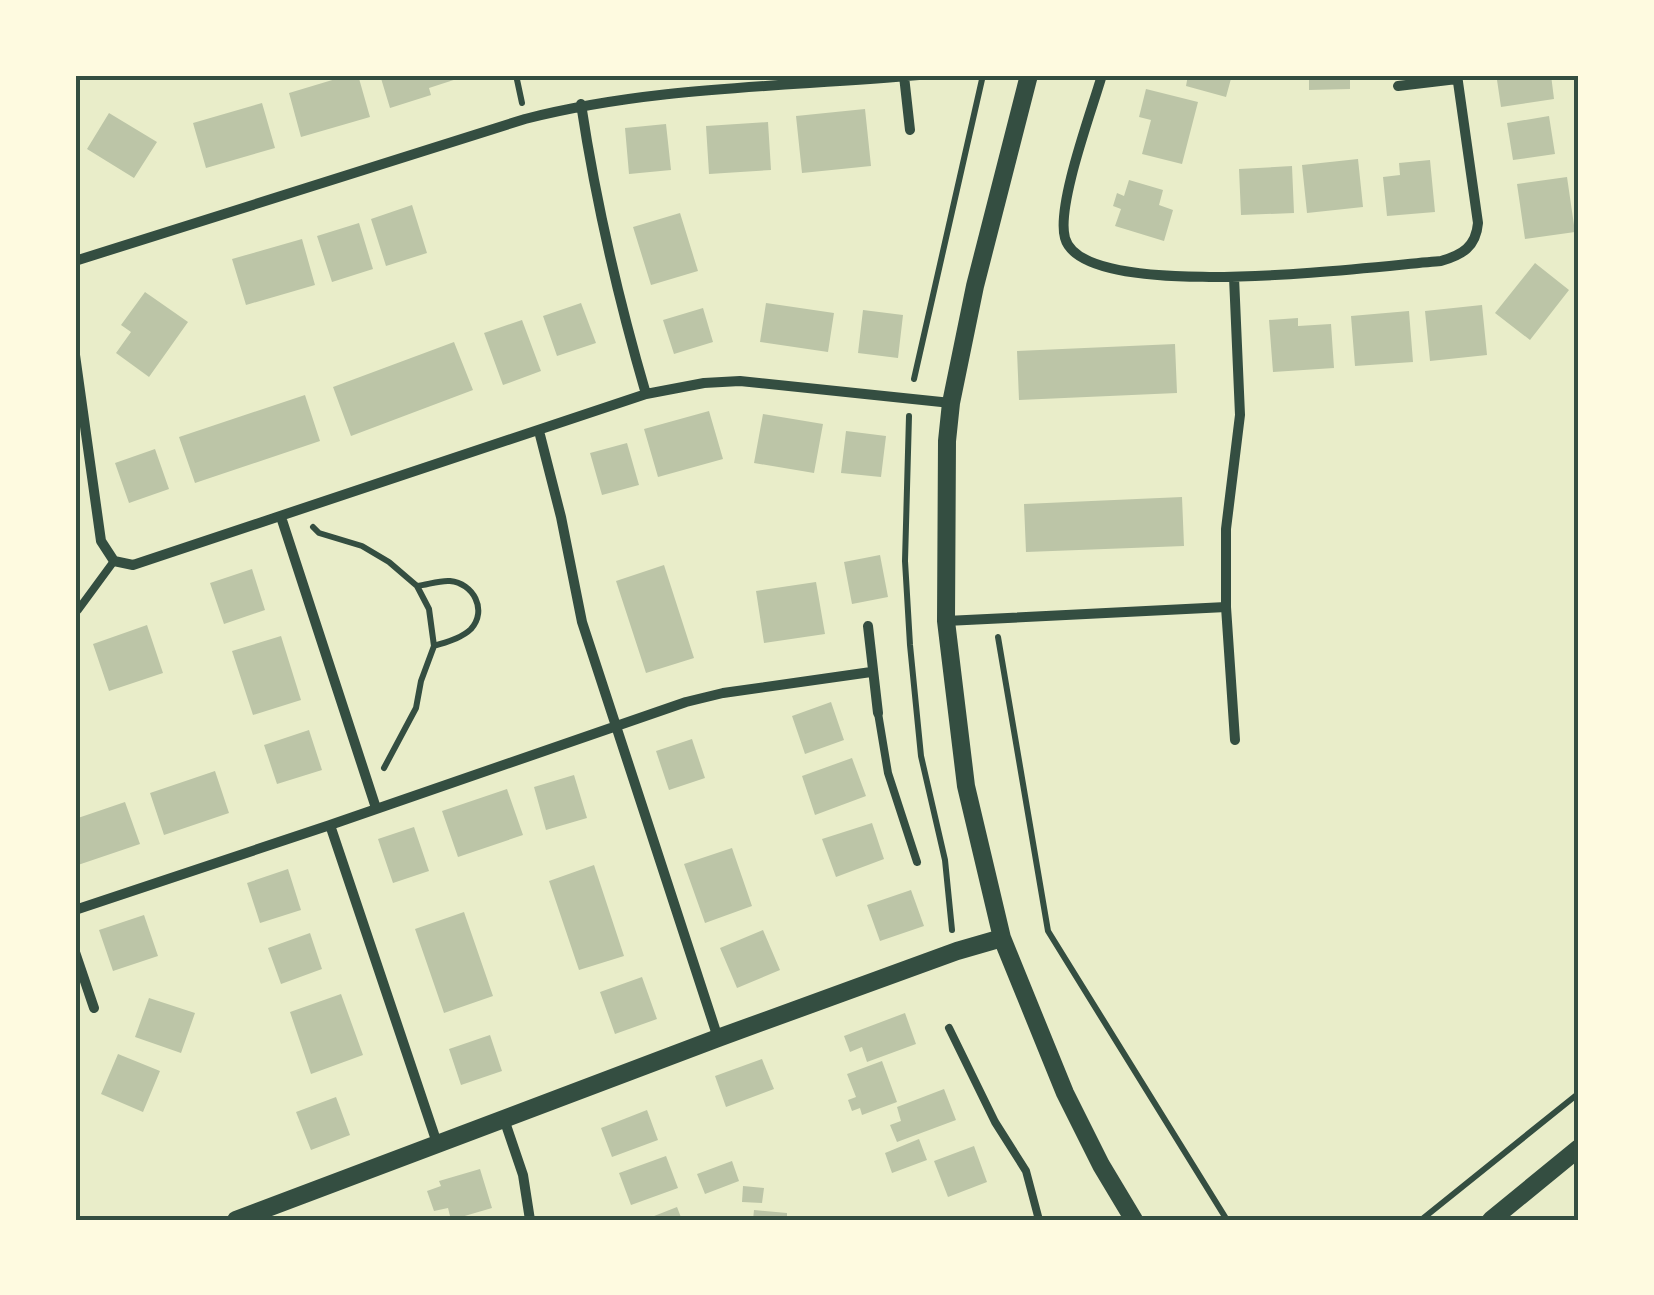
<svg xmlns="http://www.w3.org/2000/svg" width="1654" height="1295" viewBox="0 0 1654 1295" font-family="'Sofia Sans Condensed',sans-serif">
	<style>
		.building { fill: #bcc5a7 }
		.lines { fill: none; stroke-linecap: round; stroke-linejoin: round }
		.path { stroke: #344e41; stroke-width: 6 }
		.service { stroke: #344e41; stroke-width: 8 }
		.minor { stroke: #344e41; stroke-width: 10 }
		.tertiary { stroke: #344e41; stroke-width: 18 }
		.neatline { fill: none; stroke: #344e41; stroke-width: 4 }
	</style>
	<rect width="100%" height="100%" fill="#e9edc9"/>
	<path class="building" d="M349,75H358L370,117L301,137L289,93Z
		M380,75H466V76L429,88L431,95L390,108Z
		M1188,75H1232L1226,97L1186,86Z
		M1309,75H1350V89L1309,90Z
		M1507,75H1551L1554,99L1501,107L1497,80L1508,79Z
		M1146,89L1198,102L1182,164L1142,154L1151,120L1139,117Z
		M262,103L275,148L206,168L193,123Z
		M865,109L871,166L802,173L796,116Z
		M109,113L157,142L134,178L87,149Z
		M1549,116L1555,154L1513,160L1507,123Z
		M768,122L771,170L709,174L706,126Z
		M666,124L671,170L629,174L625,128Z
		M1358,159L1363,207L1307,213L1302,165Z
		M1430,160L1435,212L1387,216L1383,177L1400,175L1399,163Z
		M1292,166L1294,213L1241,215L1239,169Z
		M1567,177L1575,232L1525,239L1517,184Z
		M1129,180L1163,190L1159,205L1173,210L1164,241L1115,226L1121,209L1113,206L1117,193L1124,196Z
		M412,205L427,253L386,266L371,219Z
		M680,213L698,271L651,285L633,227Z
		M359,223L373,269L332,282L317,236Z
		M302,239L315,285L246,305L232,259Z
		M1535,263L1569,290L1530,340L1495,313Z
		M145,292L188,322L149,377L116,353L131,332L121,325Z
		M581,303L596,343L557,356L543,316Z
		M766,303L834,313L828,352L760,342Z
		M1482,305L1487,355L1430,361L1425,311Z
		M703,308L713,342L674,354L663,320Z
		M863,310L903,315L898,358L858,353Z
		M1409,311L1413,362L1355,366L1351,316Z
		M1298,318V326L1331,324L1334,368L1273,372L1269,320Z
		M522,320L541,371L503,385L484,333Z
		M454,342L473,390L351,436L333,387Z
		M1175,344L1177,393L1019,400L1017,351Z
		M305,395L320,441L195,483L179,437Z
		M709,411L723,459L658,477L644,429Z
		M763,414L823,424L814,473L754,463Z
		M846,431L886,436L881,477L841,473Z
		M627,443L639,485L602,495L590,453Z
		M155,449L169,489L129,503L115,463Z
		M1182,497L1184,546L1026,552L1024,504Z
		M880,555L888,597L852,604L844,562Z
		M664,565L694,658L646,673L616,581Z
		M252,569L265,610L224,624L210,583Z
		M816,582L825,634L764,643L756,591Z
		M147,625L163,673L109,691L93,644Z
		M281,636L301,700L253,715L232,651Z
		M831,702L844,740L805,754L792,716Z
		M309,730L322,770L277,784L264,745Z
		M692,739L705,778L669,790L656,751Z
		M852,758L866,796L815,815L802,776Z
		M215,771L229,813L164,835L150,793Z
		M574,775L587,818L546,830L534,787Z
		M507,789L523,835L458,857L442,811Z
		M125,802L140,844L75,866V819Z
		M872,823L884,859L836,877L822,839Z
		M414,827L429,871L393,883L378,839Z
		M732,848L752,906L705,923L684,864Z
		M594,865L624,956L579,970L549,881Z
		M288,869L301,910L260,923L247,883Z
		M911,890L924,926L880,941L867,905Z
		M464,912L493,996L444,1013L415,929Z
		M144,915L158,956L113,971L99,930Z
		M763,930L780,970L737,988L720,948Z
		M310,933L322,969L281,984L268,948Z
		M642,977L657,1019L615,1034L600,992Z
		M341,994L363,1055L311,1074L290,1012Z
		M149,998L195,1013L181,1053L135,1037Z
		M905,1013L916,1044L867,1062L862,1047L850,1052L844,1036Z
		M490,1035L502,1071L461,1085L449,1049Z
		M118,1054L160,1071L143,1112L101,1094Z
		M762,1059L774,1089L726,1107L715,1076Z
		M882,1061L897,1102L862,1115L860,1108L852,1111L848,1100L856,1097L847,1074Z
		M944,1089L956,1120L897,1142L890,1125L901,1121L897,1107Z
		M336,1097L350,1135L311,1150L296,1112Z
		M647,1110L658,1140L612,1157L601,1128Z
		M919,1139L927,1160L892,1173L885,1153Z
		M974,1146L987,1182L948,1197L934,1161Z
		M666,1156L678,1188L631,1205L619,1173Z
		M732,1161L739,1181L705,1194L697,1174Z
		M480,1169L492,1208L451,1220L448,1208L434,1211L427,1191L441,1186L439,1181Z
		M743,1186L764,1188L762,1203L742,1202Z
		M677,1207L682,1220H644Z
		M754,1210L787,1213V1220H753Z"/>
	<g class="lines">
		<path class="path" d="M516,75L522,103
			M914,379L983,75
			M909,416L905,561L910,645L921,756L945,860L952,930
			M313,527L319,533L362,546L389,562L417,586L429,609L434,646L421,681L416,708L384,768
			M417,586C427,585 440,580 450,581C473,583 488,610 471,629C462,638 446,642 434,646
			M998,637L1048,931L1227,1220
			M1421,1220L1579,1093"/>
		<path class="service" d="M78,610L114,561
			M878,713L888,773L917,862
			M949,1028L995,1122L1026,1171L1039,1220"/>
		<path class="minor" d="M1102,75C1092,110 1056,206 1065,238C1083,306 1382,265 1441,261C1462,255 1476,247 1478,223L1457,75
			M904,76L910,130
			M1398,86L1457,79
			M581,104C596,203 618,298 646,394
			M75,261L525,119C654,86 787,87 919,75
			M1234,277L1240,415L1226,529V607L1235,740
			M75,355L101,541L114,561L133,565L646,394L704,383L740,381L951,403
			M539,431L561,517L582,622L718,1038
			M281,517L376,808
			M946,621L1226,607
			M868,626L878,713
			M75,910L330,825
			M75,952L94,1008
			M504,1119L523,1175L530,1220
			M437,1143L330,825L686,702L723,693L871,672"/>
		<path class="tertiary" d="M1029,75L975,286L951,403L947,441L946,621L966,786L1002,938L1065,1093L1101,1165L1134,1220
			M236,1220L718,1038L957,951L1002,938
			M1491,1220L1579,1148"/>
	</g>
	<rect width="1654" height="1295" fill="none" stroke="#fefae0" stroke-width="155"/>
	<rect x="78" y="78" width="1498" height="1140" class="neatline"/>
</svg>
